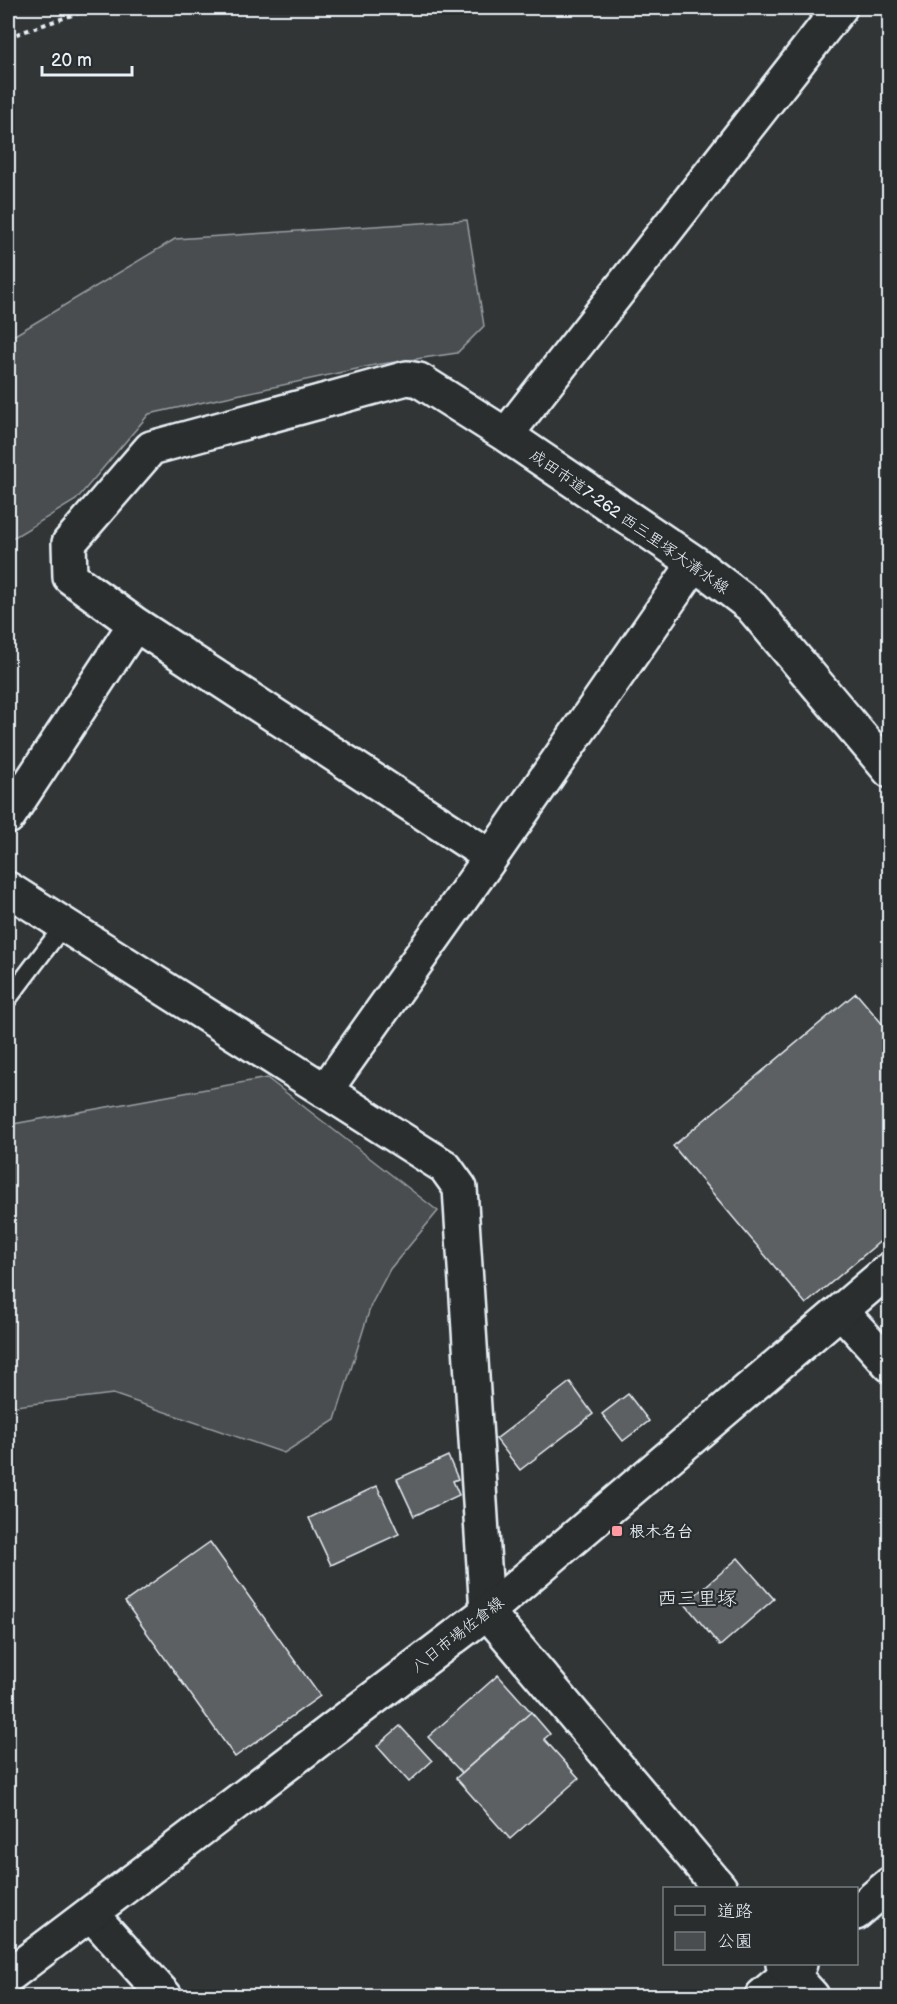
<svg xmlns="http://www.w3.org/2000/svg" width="897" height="2004" viewBox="0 0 897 2004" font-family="'Balsamiq Sans','Klee One',sans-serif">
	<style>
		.green { fill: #494d4f; stroke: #989fa4; stroke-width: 1.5 }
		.building { fill: #5c6063; stroke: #e8f1f8; stroke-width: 1.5 }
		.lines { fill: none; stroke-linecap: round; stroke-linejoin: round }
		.lane-casing { stroke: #e8f1f8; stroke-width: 21 }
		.street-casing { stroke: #e8f1f8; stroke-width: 38 }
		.secondary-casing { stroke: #e8f1f8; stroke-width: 38 }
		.path { stroke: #e8f1f8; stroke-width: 4; stroke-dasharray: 4.5 4.5; stroke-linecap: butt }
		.lane { stroke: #2a2d2e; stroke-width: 16 }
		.street { stroke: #2a2d2e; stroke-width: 33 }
		.secondary { stroke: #2a2d2e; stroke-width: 33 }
		.poi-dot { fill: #ff9aa2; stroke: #2a2d2e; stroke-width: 2 }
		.labels { text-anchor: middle; stroke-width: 4.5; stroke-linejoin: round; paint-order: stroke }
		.street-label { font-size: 16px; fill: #e8f1f8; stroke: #2a2d2e }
		.poi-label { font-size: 16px; font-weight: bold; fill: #e8f1f8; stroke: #2a2d2e; text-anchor: start }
		.quarter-label { font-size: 20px; fill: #e8f1f8; stroke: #2a2d2e }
	</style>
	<rect width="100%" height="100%" fill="#323536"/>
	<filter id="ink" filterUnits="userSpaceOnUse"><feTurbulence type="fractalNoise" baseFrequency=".0167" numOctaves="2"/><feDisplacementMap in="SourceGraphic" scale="12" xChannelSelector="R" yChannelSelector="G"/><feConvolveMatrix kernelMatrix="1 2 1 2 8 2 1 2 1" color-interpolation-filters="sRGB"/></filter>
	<g filter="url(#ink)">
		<path class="green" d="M467,220L484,326L457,353L375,365L149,414L76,500L8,541V339L175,239Z
			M267,1078L438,1211L390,1269L371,1305L335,1420L284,1453L113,1394L8,1407V1125Z"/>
		<path class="building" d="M856,993L890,1033V1233L806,1304L673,1146Z
			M570,1382L593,1414L520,1470L496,1439Z
			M628,1394L649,1421L623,1441L602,1414Z
			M448,1456L458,1479L453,1481L459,1495L414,1516L397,1479Z
			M377,1486L399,1534L331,1565L309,1518Z
			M210,1542L320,1696L235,1757L125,1602Z
			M738,1558L774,1599L720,1646L685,1604Z
			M498,1675L531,1712L462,1773L428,1737Z
			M531,1712L550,1734L544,1739L579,1778L510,1839L456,1778Z
			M400,1726L432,1761L409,1782L377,1746Z"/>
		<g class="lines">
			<g class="lane-casing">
				<path id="lane" d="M8,999L64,925"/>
			</g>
			<g class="street-casing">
				<path id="street" d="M506,435L840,8
					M8,817L135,624
					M491,857L135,624L70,577L69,543L151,448L407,378L419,380L506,435L695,563L751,606L890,771
					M8,889L445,1167L460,1188L487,1612
					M325,1091L491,857L695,563
					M842,1312L890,1365
					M856,1913L890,1884
					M91,1914L165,1996
					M762,1996L800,1964"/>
			</g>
			<g class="secondary-casing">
				<path id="secondary" d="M487,1612L720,1888
					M783,1964L812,1996
					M8,1976L487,1612L890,1269"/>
			</g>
			<path class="path" d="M8,37L93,8"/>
			<use href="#lane" class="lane"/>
			<use href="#street" class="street"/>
			<use href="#secondary" class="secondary"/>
		</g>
	</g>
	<rect class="poi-dot" x="611" y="1525" width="12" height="12" rx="3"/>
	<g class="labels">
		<g class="street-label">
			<text transform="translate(630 521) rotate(35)" y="6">成田市道7-262 西三里塚大清水線</text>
			<text transform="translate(457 1634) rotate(-38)" y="6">八日市場佐倉線</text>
		</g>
		<g class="poi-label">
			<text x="629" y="1537">根木名台</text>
		</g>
		<g class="quarter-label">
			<text x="697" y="1605">西三里塚</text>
		</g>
	</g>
	<rect width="897" height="2004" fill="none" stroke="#2a2d2e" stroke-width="30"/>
	<rect x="15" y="15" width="867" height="1974" fill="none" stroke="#e8f1f8" stroke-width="2" filter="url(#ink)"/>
	<rect x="663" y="1887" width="195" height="78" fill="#2a2d2e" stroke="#767b7f" stroke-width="1.5"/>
	<rect x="675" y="1906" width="30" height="9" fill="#2a2d2e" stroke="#767b7f" stroke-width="1.5"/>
	<text x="717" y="1917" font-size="18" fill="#e8f1f8">道路</text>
	<rect x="675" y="1932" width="30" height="18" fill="#494d4f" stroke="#767b7f" stroke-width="1.5"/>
	<text x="717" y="1947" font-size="18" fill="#e8f1f8">公園</text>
	<path d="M42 66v9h90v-9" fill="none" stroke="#e8f1f8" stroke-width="3"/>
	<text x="51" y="66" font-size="18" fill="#e8f1f8" stroke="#2a2d2e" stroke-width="4.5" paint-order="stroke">20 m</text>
</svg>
